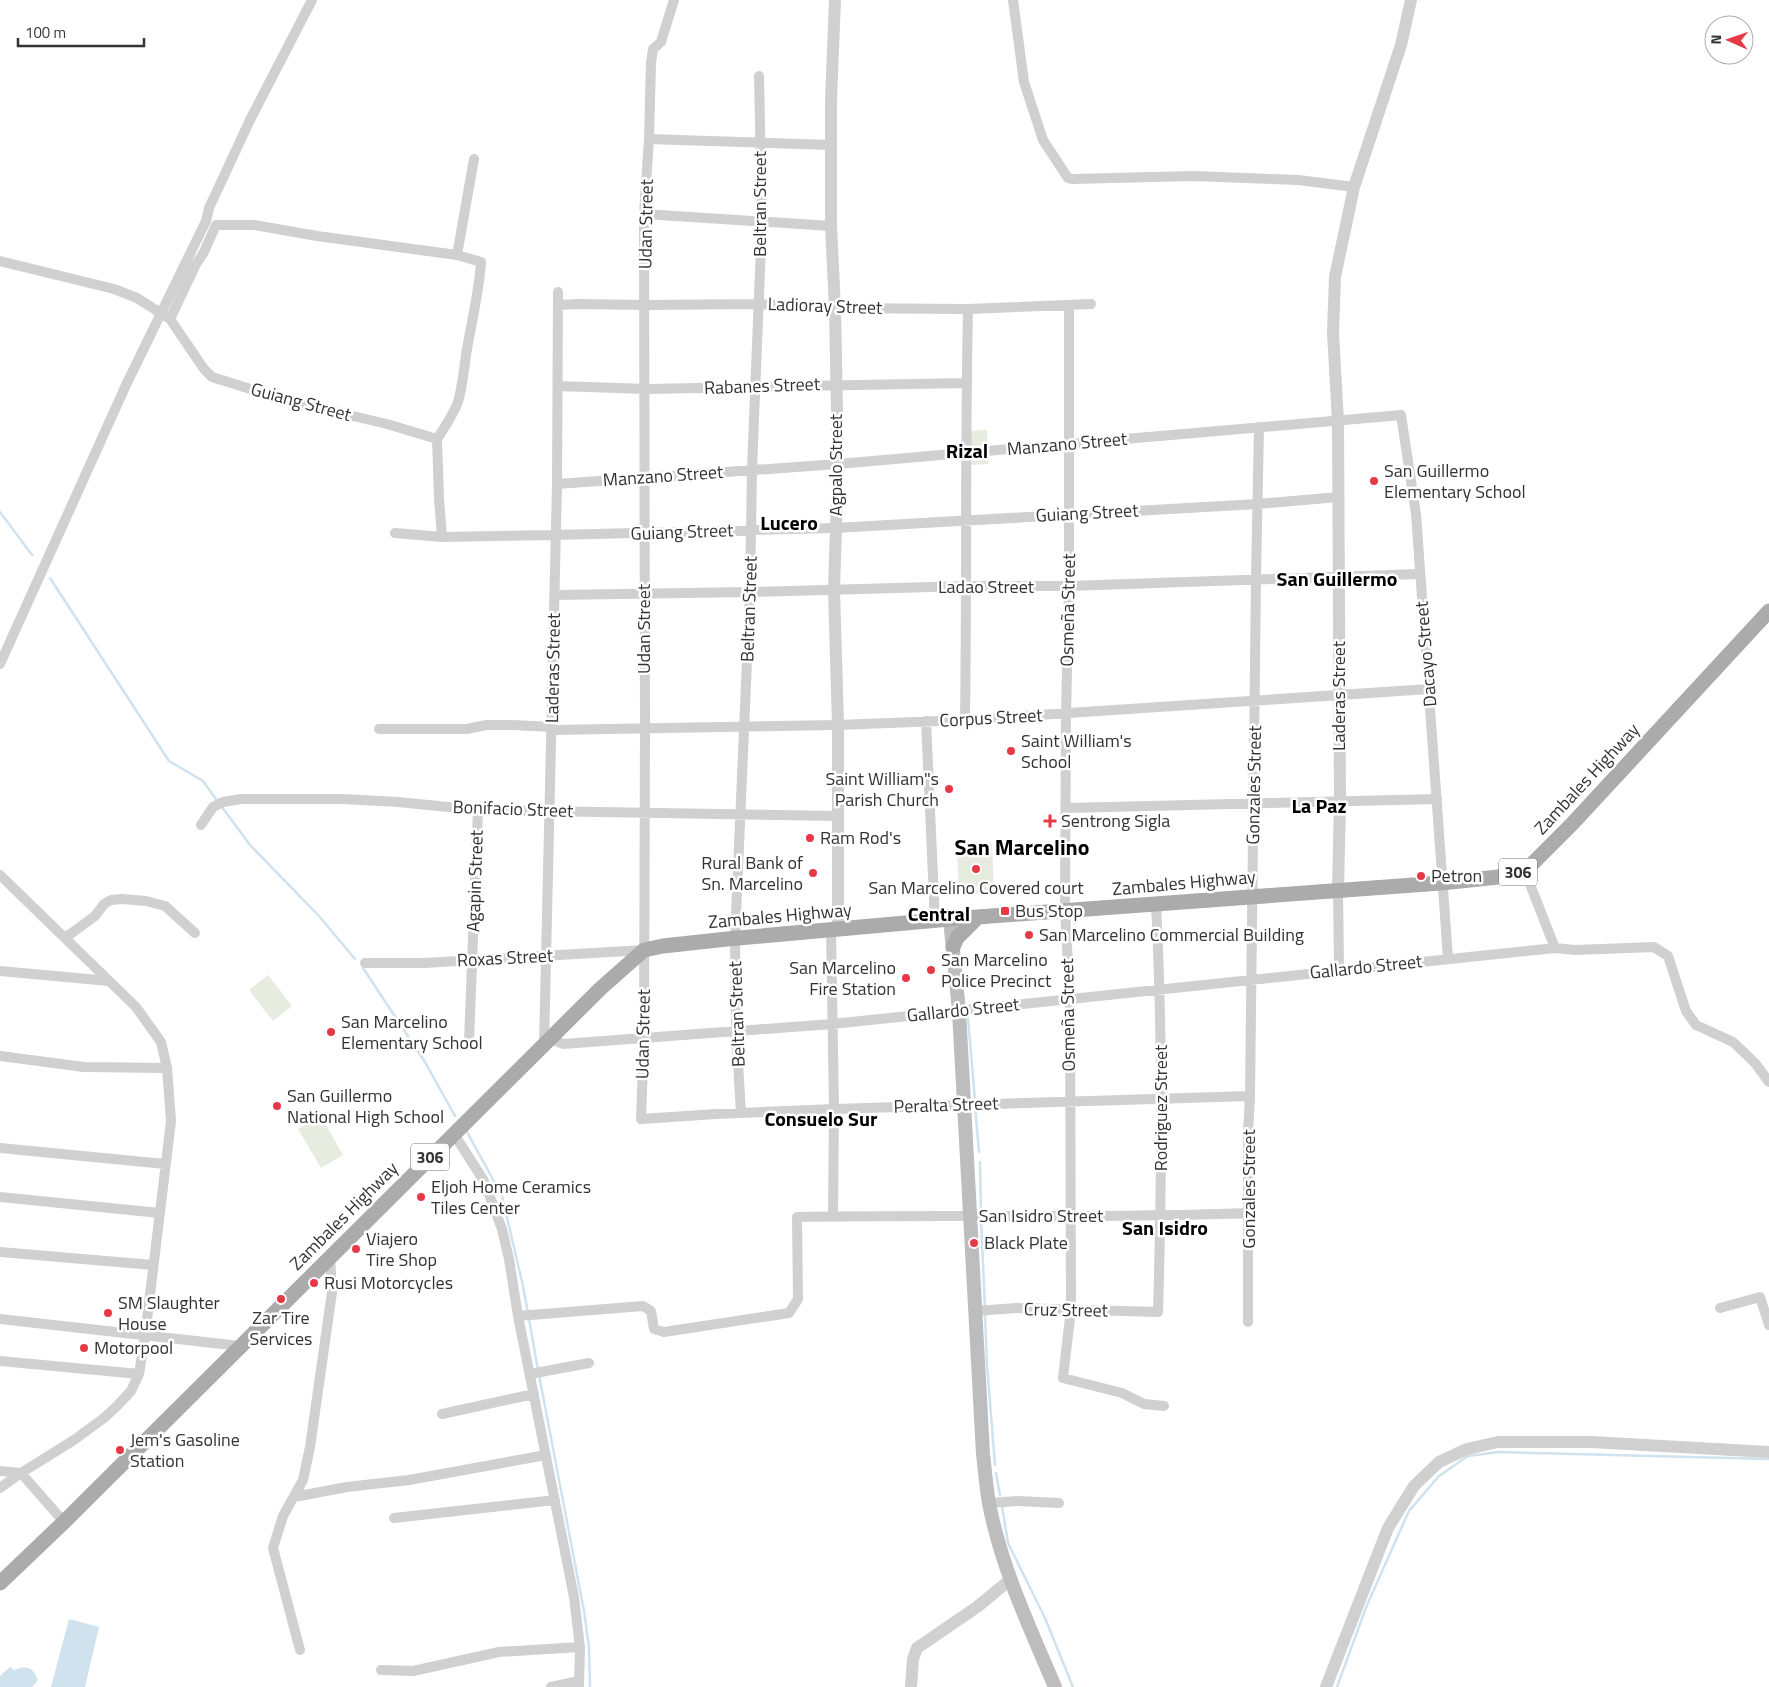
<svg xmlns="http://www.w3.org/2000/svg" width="1769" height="1687" viewBox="0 0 1769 1687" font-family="'Titillium Web',sans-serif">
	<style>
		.green { fill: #e6ecdf }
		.water { fill: #cfe2ee }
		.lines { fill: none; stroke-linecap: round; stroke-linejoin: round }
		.stream { stroke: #cfe2ee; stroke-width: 2.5 }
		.minor { stroke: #d0d0d0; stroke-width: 10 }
		.tertiary { stroke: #d0d0d0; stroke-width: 12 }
		.secondary { stroke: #bdbdbd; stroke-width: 14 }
		.primary { stroke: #ababab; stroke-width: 15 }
		.poi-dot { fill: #e63946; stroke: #fff; stroke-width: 2 }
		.labels { text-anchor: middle; stroke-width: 5; stroke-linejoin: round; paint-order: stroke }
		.shield { fill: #fff; stroke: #707070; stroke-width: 1 }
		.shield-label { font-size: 16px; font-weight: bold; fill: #333 }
		.street-label { font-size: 18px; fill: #333; stroke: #fff }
		.poi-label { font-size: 18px; fill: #333; stroke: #fff; text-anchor: start }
		.quarter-label { font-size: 20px; font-weight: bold; fill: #000; stroke: #fff }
		.district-label { font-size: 22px; font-weight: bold; fill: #000; stroke: #fff }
	</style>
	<rect width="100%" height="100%" fill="#fff"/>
	<path class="green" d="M987,430L988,464L971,465L970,431Z
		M992,844L994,893L959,894L957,845Z
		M268,975L292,1006L273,1021L249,990Z
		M321,1116L343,1155L321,1168L298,1129Z"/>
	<path class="water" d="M69,1619L99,1627L85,1687H51Z
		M10,1667L14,1670C27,1665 33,1667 38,1680L32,1687H0V1676Z"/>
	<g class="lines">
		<path class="stream" d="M0,512L32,555
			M50,578L169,761L203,781L218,802
			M222,807L250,845L319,916L355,959
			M363,968L425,1062L455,1116
			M968,1018L975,1100
			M975,1107L979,1152
			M467,1132L502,1196L523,1286L528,1313
			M980,1162L981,1213
			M981,1219L985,1308
			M985,1315L987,1365L995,1465
			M529,1319L538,1370
			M539,1375L584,1611L589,1647L590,1687
			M996,1473L1000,1495
			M1002,1506L1008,1543L1045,1618L1073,1687
			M1337,1687L1367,1605L1409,1511L1439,1476L1468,1456L1498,1452L1769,1459"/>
		<path class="minor" d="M674,0L661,42L653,49L651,63L649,139L644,214L645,728L644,1037L641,1119L716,1114L834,1109L1250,1096
			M1013,0L1024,82L1043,140L1068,178L1073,179L1192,176L1298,180L1354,187
			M649,139L831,145
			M644,214L831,226
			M457,255L474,159
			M0,261L114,289L137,298L170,319L204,369L212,377L289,401L387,424L437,439L439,498L442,537L554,535L835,528L1258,504L1338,497
			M559,305L578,304L645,305L758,304L835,308L968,309L1091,304
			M1069,306V586L1066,714L1065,911L1070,999L1071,1309L1063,1378L1122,1393L1144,1404L1164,1406
			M170,319L196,264L203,254L216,225H254L317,236L457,255L481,262C479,292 472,320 467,349C464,366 463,385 458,402C453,415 445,427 437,439
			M558,386L646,389L966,383
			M557,484L838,464L1401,415L1416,514L1448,958
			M395,533L442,537
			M554,595L750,592L967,586H1069L1419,574
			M0,664L126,385L206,221L209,208L250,120L312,0
			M965,720C967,583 965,446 968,309
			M926,721L935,921
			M379,729H467L486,725H513L552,727
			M552,730L838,725L965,720L1429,689
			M1066,808L1437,799
			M201,825L213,807L223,802L241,799H342L398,802L478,810L838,816
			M1524,869L1555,948
			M0,875L136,1007L161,1042L167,1068L171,1121L145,1336L139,1374L131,1391L116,1407L104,1418L74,1440L21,1473L0,1471
			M1338,890L1339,970
			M831,930L834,1109L833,1217
			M65,938L95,916L104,904L111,900L122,899L146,901L165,906L195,933
			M365,963H424L644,950
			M0,971L109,981
			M551,1039L563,1044L832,1024L1555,948L1575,950L1654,947L1668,956L1686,1011L1696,1025L1733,1042L1755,1063L1769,1082
			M469,1041L478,810
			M544,1045L557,484L558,292
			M0,1056L84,1067L167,1068
			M741,1113L736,1030L735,938L750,592L752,469L762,221L759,76
			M454,1134L484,1181L502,1229L509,1259L518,1316L574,1597L580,1647L579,1687
			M0,1148L165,1164
			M0,1197L160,1213
			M0,1252L153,1265
			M1720,1308L1760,1297L1769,1325
			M975,1311L1017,1308L1158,1312C1162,1176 1163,1040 1156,904
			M518,1316L643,1306L651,1311L654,1329L664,1332L789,1313L798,1299L797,1217C947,1214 1098,1219 1248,1213
			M0,1319L240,1346
			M1248,1322V1133L1250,1096L1256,578L1259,427
			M0,1361L139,1374
			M530,1374L589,1363
			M442,1414L534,1394
			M0,1488L21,1473L64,1522
			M294,1497L347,1487L409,1480L546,1455
			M989,1503L1017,1501L1059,1503
			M394,1518L555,1500
			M300,1650L273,1548L283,1516L303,1480L310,1447L332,1292L330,1256
			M381,1670L413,1671L499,1652L580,1647
			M551,1687L579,1681"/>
		<path class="tertiary" d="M835,0L831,100V226L835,308L838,464L834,590L838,725V929
			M1338,890L1340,802L1338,421L1333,333L1335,277L1354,187L1401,45L1411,0
			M911,1687L913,1659L917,1648L977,1607L1011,1579
			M1326,1687L1388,1528L1414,1486L1439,1462L1467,1449L1498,1442H1591L1769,1452"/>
		<path class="secondary" d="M950,919L959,1011L983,1454C985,1470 986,1487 989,1503C1001,1567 1030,1628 1055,1687"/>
		<path class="primary" d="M953,947L957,938L978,917
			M0,1583L64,1522L600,989L644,950L663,946L727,939L950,919L1441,883L1508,876L1517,873L1532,864L1572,824L1769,611"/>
	</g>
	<g class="poi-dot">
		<circle cx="1374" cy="481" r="5"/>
		<circle cx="1011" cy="751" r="5"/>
		<circle cx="949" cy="789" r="5"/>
		<path d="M1047.5 813.5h5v5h5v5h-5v5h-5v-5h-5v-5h5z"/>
		<circle cx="810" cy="838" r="5"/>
		<circle cx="976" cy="869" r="5"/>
		<circle cx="813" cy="873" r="5"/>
		<circle cx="1421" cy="876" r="5"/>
		<rect x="1000" y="906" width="10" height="10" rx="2.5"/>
		<circle cx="1029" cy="935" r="5"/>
		<circle cx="931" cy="970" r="5"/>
		<circle cx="906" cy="978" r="5"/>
		<circle cx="331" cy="1032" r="5"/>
		<circle cx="277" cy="1106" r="5"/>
		<circle cx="421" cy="1197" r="5"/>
		<circle cx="974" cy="1243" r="5"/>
		<circle cx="356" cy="1249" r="5"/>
		<circle cx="314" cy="1283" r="5"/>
		<circle cx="281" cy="1299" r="5"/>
		<circle cx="108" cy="1313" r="5"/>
		<circle cx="84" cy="1348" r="5"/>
		<circle cx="120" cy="1450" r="5"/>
	</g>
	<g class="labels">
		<g class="shield">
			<rect x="1499" y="858.5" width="38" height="27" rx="4"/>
			<rect x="411" y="1143.5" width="38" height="27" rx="4"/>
		</g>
		<g class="shield-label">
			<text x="1518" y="878">306</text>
			<text x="430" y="1163">306</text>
		</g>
		<g class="street-label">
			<text transform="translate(760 204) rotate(-90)" y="6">Beltran Street</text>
			<text transform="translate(646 224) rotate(-89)" y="6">Udan Street</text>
			<text transform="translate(825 306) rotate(2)" y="6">Ladioray Street</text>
			<text transform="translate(762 386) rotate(-2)" y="6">Rabanes Street</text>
			<text transform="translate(301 402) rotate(15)" y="6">Guiang Street</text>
			<text transform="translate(1067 444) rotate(-5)" y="6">Manzano Street</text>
			<text transform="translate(836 465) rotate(-90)" y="6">Agpalo Street</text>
			<text transform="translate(663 476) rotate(-4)" y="6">Manzano Street</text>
			<text transform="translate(1087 513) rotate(-3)" y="6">Guiang Street</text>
			<text transform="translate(682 532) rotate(-2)" y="6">Guiang Street</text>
			<text x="986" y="593">Ladao Street</text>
			<text transform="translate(749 609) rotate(-88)" y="6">Beltran Street</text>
			<text transform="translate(1068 610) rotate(-89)" y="6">Osmeña Street</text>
			<text transform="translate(644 629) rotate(-90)" y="6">Udan Street</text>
			<text transform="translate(1426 654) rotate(-95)" y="6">Dacayo Street</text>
			<text transform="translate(553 668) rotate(-89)" y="6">Laderas Street</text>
			<text transform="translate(1339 696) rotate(-90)" y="6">Laderas Street</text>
			<text transform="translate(991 718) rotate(-3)" y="6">Corpus Street</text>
			<text transform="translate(1587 779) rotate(-47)" y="6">Zambales Highway</text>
			<text transform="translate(1254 785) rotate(-89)" y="6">Gonzales Street</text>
			<text transform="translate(513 809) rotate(2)" y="6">Bonifacio Street</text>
			<text transform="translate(475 881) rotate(-88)" y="6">Agapin Street</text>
			<text transform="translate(1184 883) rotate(-5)" y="6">Zambales Highway</text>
			<text transform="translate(780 916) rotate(-5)" y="6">Zambales Highway</text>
			<text transform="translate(505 958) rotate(-3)" y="6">Roxas Street</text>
			<text transform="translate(1366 967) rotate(-6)" y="6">Gallardo Street</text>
			<text transform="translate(963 1010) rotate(-6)" y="6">Gallardo Street</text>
			<text transform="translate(737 1014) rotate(-92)" y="6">Beltran Street</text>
			<text transform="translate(1068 1015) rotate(-91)" y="6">Osmeña Street</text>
			<text transform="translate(643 1034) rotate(-89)" y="6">Udan Street</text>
			<text transform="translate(946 1105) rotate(-2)" y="6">Peralta Street</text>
			<text transform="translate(1161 1108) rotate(-90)" y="6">Rodriguez Street</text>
			<text transform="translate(1249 1189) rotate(-90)" y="6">Gonzales Street</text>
			<text transform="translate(344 1216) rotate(-45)" y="6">Zambales Highway</text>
			<text x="1041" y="1222">San Isidro Street</text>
			<text transform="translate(1066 1310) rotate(1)" y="6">Cruz Street</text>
		</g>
		<g class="poi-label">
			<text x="1384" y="477">San Guillermo<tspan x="1384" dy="21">Elementary School</tspan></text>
			<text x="1021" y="747">Saint William's<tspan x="1021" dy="21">School</tspan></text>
			<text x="939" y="785" text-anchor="end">Saint William"s<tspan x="939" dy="21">Parish Church</tspan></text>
			<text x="1061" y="827">Sentrong Sigla</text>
			<text x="820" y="844">Ram Rod's</text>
			<text x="803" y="869" text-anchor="end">Rural Bank of<tspan x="803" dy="21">Sn. Marcelino</tspan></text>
			<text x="1431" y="882">Petron</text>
			<text x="976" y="894" text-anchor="middle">San Marcelino Covered court</text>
			<text x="1015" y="917">Bus Stop</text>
			<text x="1039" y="941">San Marcelino Commercial Building</text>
			<text x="941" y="966">San Marcelino<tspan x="941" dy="21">Police Precinct</tspan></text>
			<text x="896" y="974" text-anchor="end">San Marcelino<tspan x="896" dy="21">Fire Station</tspan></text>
			<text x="341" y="1028">San Marcelino<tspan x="341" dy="21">Elementary School</tspan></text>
			<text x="287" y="1102">San Guillermo<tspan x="287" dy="21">National High School</tspan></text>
			<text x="431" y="1193">Eljoh Home Ceramics<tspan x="431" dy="21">Tiles Center</tspan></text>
			<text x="366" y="1245">Viajero<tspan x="366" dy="21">Tire Shop</tspan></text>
			<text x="984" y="1249">Black Plate</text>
			<text x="324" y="1289">Rusi Motorcycles</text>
			<text x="118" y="1309">SM Slaughter<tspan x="118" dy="21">House</tspan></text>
			<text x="281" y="1324" text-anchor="middle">Zar Tire<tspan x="281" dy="21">Services</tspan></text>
			<text x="94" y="1354">Motorpool</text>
			<text x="130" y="1446">Jem's Gasoline<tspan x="130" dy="21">Station</tspan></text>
		</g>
		<g class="quarter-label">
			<text x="967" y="458">Rizal</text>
			<text x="789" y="530">Lucero</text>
			<text x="1337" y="586">San Guillermo</text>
			<text x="1319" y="813">La Paz</text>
			<text x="939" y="921">Central</text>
			<text x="821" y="1126">Consuelo Sur</text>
			<text x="1165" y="1235">San Isidro</text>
		</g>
		<g class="district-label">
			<text x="1022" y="855">San Marcelino</text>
		</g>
	</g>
	<g transform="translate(1729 40) rotate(272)"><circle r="24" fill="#ffffff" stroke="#adadad"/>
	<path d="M0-4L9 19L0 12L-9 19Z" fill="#e63946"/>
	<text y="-8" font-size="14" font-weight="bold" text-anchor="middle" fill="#333333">N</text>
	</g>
	<path d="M18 38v8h126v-8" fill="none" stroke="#333333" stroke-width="2.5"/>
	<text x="25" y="38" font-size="15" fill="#333333" stroke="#ffffff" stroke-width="4" paint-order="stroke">100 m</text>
</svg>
